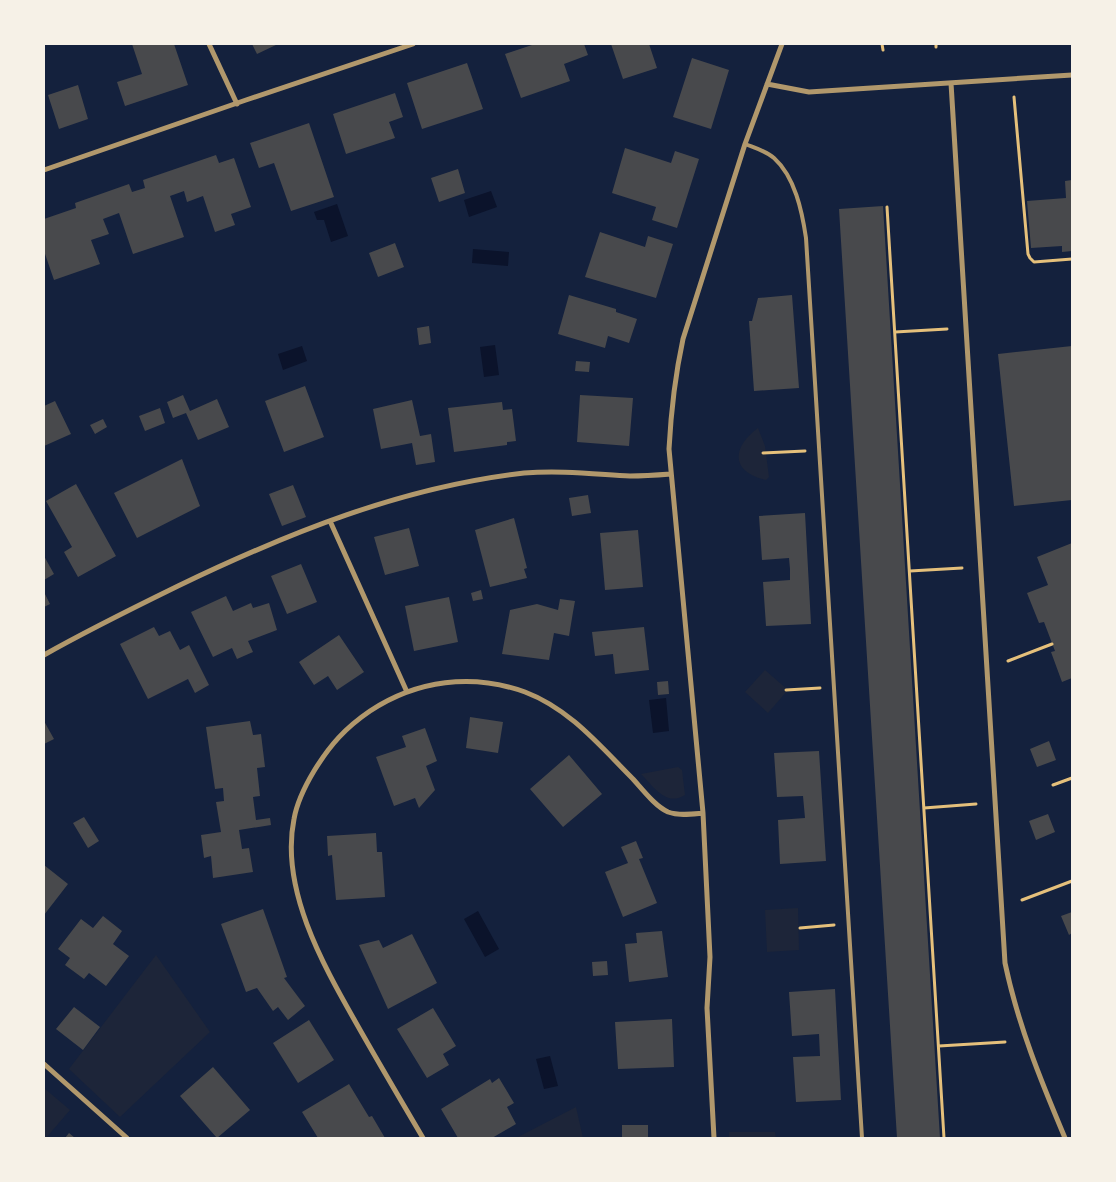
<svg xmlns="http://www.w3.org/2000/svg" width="1116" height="1182" viewBox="0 0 1116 1182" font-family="'DM Sans',sans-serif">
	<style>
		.green { fill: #1d2539 }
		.water { fill: #0b132b }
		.building { fill: #48494c }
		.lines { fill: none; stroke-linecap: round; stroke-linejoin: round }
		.path { stroke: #e5c07b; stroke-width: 3 }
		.service { stroke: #b1986c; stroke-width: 4 }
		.minor { stroke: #b1986c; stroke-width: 5 }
	</style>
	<rect width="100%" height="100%" fill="#14213d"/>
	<path class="green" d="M758,428L765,446L769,477L766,480C731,472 731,448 758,428Z
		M765,670L788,690L768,713L745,692Z
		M678,767L682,770L685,795C666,807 653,786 641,774Z
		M798,908L799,950L767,952L765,910Z
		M156,955L210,1032L120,1117L69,1069Z
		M44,1088L70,1110L46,1138H44Z
		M576,1107L583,1138H516Z
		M729,1132H775L776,1138H729Z"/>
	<path class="water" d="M491,191L497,207L469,217L464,200Z
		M337,204L348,236L331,242L324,220H317L314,212Z
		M473,249L509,252L508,266L472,263Z
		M495,345L499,375L484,377L480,347Z
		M302,346L307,361L283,370L278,354Z
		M666,698L669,731L653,733L649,700Z
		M478,911L499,949L485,957L464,919Z
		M550,1056L558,1086L544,1089L536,1059Z"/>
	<path class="building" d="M132,44H174L188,85L125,106L117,82L142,74Z
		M252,44H278L257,54Z
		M535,44H584L588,55L564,64L570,81L521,98L505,54Z
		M611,44H649L657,68L623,79Z
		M692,58L729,70L711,129L673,117Z
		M467,63L483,109L422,129L407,83Z
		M78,85L88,119L59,129L48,95Z
		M395,93L403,117L389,122L395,138L346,154L333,114Z
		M309,123L334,197L291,211L274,163L259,168L250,143Z
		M625,148L671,163L675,151L699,159L677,228L652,220L656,207L612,193Z
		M216,155L219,163L234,158L251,207L231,214L235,225L215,232L203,196L187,202L184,191L170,196L184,237L133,254L119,213L103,219L109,234L91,240L100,264L54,280L44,251V219L76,208L75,203L129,184L132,192L145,188L143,180Z
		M458,169L465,193L439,202L431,178Z
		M1072,180V251L1062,252V246L1031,248L1027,201L1066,198L1065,181Z
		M883,206L912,681L940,1138H897L839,209Z
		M600,232L645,247L648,236L673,244L656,298L585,277Z
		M395,243L404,267L378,277L369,253Z
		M569,295L616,309V312L637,319L629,343L608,336L605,348L558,334Z
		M792,295L799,388L754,391L749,321H752L758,298Z
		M429,326L431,343L419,345L417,328Z
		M1072,346V500L1014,506L998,354Z
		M576,361L590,362L589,372L575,371Z
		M305,386L324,437L284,452L265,401Z
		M183,395L190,411L217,399L229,427L198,440L186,413L173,418L167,402Z
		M580,395L633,398L629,446L577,442Z
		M412,400L420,436L431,434L435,462L416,465L412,443L381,449L373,409Z
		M55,401L71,434L44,446V406Z
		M502,402L503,410L512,409L516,441L507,442V445L454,452L448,408Z
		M160,408L165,423L145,431L139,416Z
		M103,419L107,427L95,434L90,425Z
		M182,459L200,506L137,538L114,493Z
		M76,484L116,556L78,577L64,552L72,547L46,501Z
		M293,485L306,517L282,526L269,494Z
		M588,495L591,513L572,516L569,498Z
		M805,513L811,624L766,626L763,582L790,580V569L789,558L762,560L759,516Z
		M514,518L527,568L524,569L527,578L490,587L475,530Z
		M409,528L419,566L385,575L374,537Z
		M638,530L643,587L605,590L600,533Z
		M1072,543V678L1062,682L1051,652L1055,651L1044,622L1039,623L1027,593L1048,585L1037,557Z
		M44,556L54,574L44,580Z
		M301,564L317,602L287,614L271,576Z
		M481,590L483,599L473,601L471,593Z
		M44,592L50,604L44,607Z
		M226,596L233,611L251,603L253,608L269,603L277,630L248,641L253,652L237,659L232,648L213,657L191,612Z
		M449,597L458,642L414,651L405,606Z
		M560,599L575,601L573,612L569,636L554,633L549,660L502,654L510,610L537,604L558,610Z
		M154,627L159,636L170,631L180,650L189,645L209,685L195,693L188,679L148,699L120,644Z
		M644,627L649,670L615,674L613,654L595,656L592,632Z
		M339,635L364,672L337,690L328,676L314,685L299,662Z
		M668,681L669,694L658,695L657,682Z
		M470,717L503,722L498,753L466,748Z
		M44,721L54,739L44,744Z
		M250,721L253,735L261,734L265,767L257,768L260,796L253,797L256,820L270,818L271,825L239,830L242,849L249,848L253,872L213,878L211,856L204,858L201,835L221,832L216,802L224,801L223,788L215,789L206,727Z
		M425,728L437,761L426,766L435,790L419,808L415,798L394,806L376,757L406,747L402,736Z
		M1049,741L1056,760L1037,767L1030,749Z
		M819,751L826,861L780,864L778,820L805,818L803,796L777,797L774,753Z
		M569,755L602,794L563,827L530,789Z
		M1048,814L1055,832L1036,840L1029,821Z
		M84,817L99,841L88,848L73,823Z
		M376,833L377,852H382L385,897L336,900L332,855L328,856L327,836Z
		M636,841L643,858L639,859L657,903L623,917L605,872L628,863L621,847Z
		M44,865L68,884L44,915Z
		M263,909L287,977L284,978L305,1006L288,1020L278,1007L273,1011L257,988L246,992L221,924Z
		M1072,912V933L1069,935L1061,916Z
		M103,916L122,931L113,944L129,956L106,986L89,973L84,979L65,965L70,958L58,949L81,919L93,928Z
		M662,931L668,977L629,982L625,944L637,943L636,933Z
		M412,934L437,983L388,1009L359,945L379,940L383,948Z
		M607,961L608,975L593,976L592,962Z
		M835,989L841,1100L796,1102L793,1057L820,1056L819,1034L792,1036L789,992Z
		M74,1007L100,1027L83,1050L56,1029Z
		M433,1008L456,1046L443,1054L449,1065L427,1078L397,1029Z
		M672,1019L674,1067L618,1069L615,1022Z
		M309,1020L334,1060L298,1083L273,1043Z
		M213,1067L250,1110L217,1138L180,1096Z
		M499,1078L514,1103L507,1107L516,1124L492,1138H458L441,1109L490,1079L492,1083Z
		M349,1084L369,1117L372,1116L385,1138H318L302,1112Z
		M622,1125H648V1138H622Z
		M69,1133L75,1138H65Z"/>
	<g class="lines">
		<path class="path" d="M882,44L883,50
			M936,44V47
			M1014,97L1028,254L1030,258L1034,262L1072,259
			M887,207L944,1138
			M895,332L947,329
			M763,453L805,451
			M910,571L962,568
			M1008,661L1052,644
			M786,690L820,688
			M1053,785L1072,778
			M924,808L976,804
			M1022,900L1072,881
			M800,928L834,925
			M939,1046L1005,1042"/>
		<path class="service" d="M745,144C755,148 766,151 774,158C795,177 802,211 806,238L862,1138"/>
		<path class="minor" d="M209,44L237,104
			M951,83L1005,963C1018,1025 1041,1081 1065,1138
			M767,84L809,92L1072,75
			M44,170L246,100L413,44
			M330,521L407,692
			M44,655C88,630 133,608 178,586C288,533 402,487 524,473C560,470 594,474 630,476C644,476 658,475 671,474
			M44,1064L127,1138
			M423,1138C400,1099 377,1060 355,1021C322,963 280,888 294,819C297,802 305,786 314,771C330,745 345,728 370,711C417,680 472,673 525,692C570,709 600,746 633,779C643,790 655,806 668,812C679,816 692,814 703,813
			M714,1138L707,1008L710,957L703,813L669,449C671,412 675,376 683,339L745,144L782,44"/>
	</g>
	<rect width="1116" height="1182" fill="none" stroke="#f6f1e7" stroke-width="90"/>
</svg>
